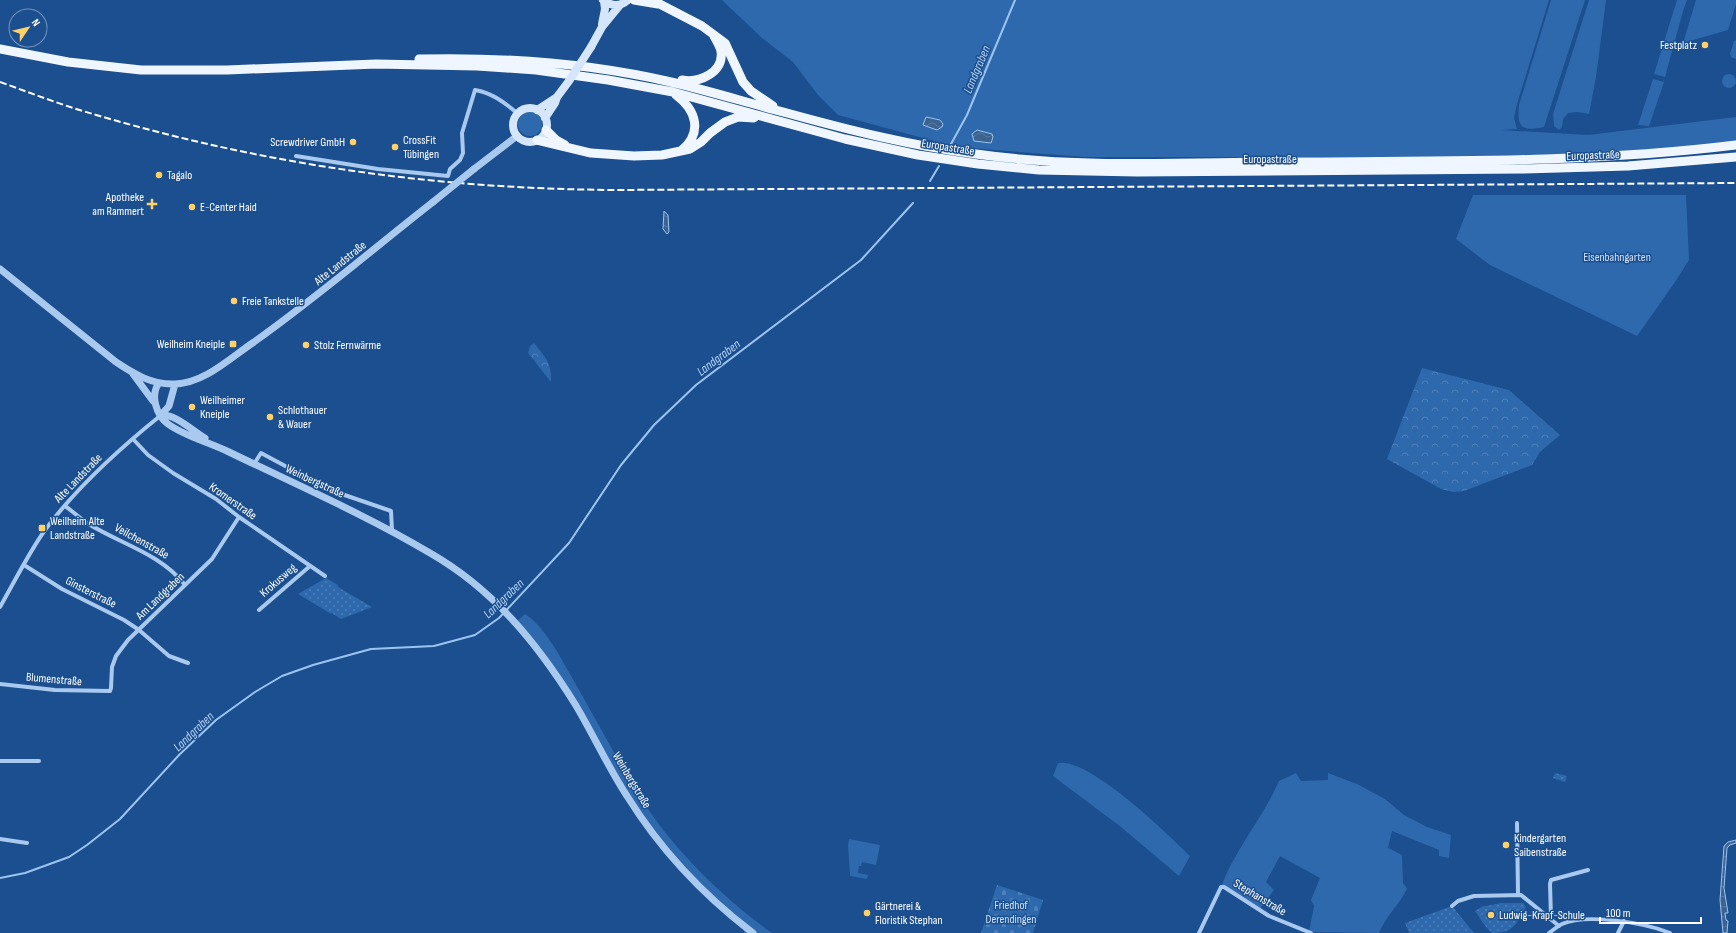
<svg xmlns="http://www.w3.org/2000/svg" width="1736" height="933" viewBox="0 0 1736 933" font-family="'Sofia Sans Condensed',sans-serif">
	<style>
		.green { fill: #2e69ad }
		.forest { fill: url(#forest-crowns) }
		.cemetery { fill: url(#cemetery-stones) }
		.park { fill: url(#park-dots) }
		.water { fill: url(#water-waves); stroke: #9cc4f0 }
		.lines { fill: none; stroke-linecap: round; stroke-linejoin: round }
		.stream { stroke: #9cc4f0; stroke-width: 2 }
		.minor { stroke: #a9c9ee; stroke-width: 4 }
		.tertiary { stroke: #a9c9ee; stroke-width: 7 }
		.secondary { stroke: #d6e6fa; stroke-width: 8 }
		.primary { stroke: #f0f6ff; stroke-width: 9 }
		.rail { stroke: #fff; stroke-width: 2; stroke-dasharray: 7 3; stroke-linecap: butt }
		.tertiary-bridge { stroke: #a9c9ee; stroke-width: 7 }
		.secondary-bridge { stroke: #d6e6fa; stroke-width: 8 }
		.poi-dot { fill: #ffd166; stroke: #1b4f8f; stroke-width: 1.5 }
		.labels { text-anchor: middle; stroke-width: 3; stroke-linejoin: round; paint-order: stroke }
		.poi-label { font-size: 12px; fill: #fff; stroke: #1b4f8f; text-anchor: start }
		.street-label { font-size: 12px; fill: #fff; stroke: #1b4f8f }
		.park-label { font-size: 12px; fill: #cfe3fa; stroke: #1b4f8f }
		.water-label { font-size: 13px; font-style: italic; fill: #b5d3f5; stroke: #1b4f8f }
	</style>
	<defs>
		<pattern id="forest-crowns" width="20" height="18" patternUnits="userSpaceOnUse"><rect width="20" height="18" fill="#2e69ad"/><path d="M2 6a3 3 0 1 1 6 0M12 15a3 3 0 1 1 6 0" fill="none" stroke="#4d80b9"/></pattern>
		<pattern id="cemetery-stones" width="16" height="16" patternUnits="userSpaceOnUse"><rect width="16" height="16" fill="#2e69ad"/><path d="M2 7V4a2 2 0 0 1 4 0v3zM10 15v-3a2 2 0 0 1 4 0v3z" fill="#4d80b9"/></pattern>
		<pattern id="park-dots" width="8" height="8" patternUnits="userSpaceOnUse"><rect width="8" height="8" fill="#2e69ad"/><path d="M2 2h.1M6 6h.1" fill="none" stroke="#4d80b9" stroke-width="1.8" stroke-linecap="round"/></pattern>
		<pattern id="water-waves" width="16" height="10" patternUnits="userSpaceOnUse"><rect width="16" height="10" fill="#3c6290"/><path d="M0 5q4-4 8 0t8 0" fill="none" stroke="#597aa1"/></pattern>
	</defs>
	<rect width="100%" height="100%" fill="#1b4f8f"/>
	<path class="green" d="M722,0H1549L1517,104L1514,118L1517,129L1501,130L1588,135L1736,117V142L1677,148L1531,156L1440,157H1084L956,147L838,115L818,95L793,62L762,38Z
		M1551,0H1585L1544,127C1521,132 1517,127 1519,105Z
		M1589,0H1606L1596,77L1589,114L1577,112L1568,113L1563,119L1562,127L1559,130L1554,126L1553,114Z
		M1677,0H1687L1683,11L1665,77L1654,74Z
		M1696,0H1736V4L1728,30L1683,43Z
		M1736,40V59L1731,57L1730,54L1734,41Z
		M1722 81a7 7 0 1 1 14 0a7 7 0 1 1-14 0Z
		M1653,79L1664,82L1649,126L1638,125Z
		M518 124a12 12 0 1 1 24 0a12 12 0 1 1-24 0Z
		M1473,195H1686L1689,260L1675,282L1637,336L1490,265L1456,239Z
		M326,578L338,585L331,614L298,594Z
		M525,614C544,626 559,655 570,674C596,719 620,766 648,809C679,855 727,901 772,933H744V927L724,909L649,828L575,705L516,622Z
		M1058,763C1089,757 1168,834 1190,856L1179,876L1121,827L1053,776Z
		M1296,773L1301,781L1328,780V773L1357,784L1385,799L1404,815L1427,827L1451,835L1449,858L1439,856V850L1392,831L1388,848L1402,855L1403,883L1407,889C1399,905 1386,916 1379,933L1309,932L1314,906L1311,900L1320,878L1280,856L1266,882L1274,890L1259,910L1221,887C1235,849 1263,818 1279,781Z
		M849,839L880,845L876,865L862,862L861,866H859L858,873L868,875L867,879L850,876L848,845Z"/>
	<path class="forest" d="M534,343C545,357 552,363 551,382L528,353L530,346Z
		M1422,368L1509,390L1560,435L1540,452L1532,465L1464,491L1453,492L1441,489L1387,459Z"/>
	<path class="cemetery" d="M997,885L1043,900L1033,933H981Z"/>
	<path class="park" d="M326,580L372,607L341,619L302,594Z
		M1555,773L1567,776L1565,782L1553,778Z
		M1501,903H1523L1526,907C1516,924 1514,933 1492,933L1486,927L1475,911L1481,907Z
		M1452,906L1474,933H1409L1405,923Z"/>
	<path class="water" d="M926,117L940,120L943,124L942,127L937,130L923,125Z
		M977,130L992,134L993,137L991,143L974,141L972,134Z
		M664,211L668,215L669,232L667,234L663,229Z
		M1736,840V843L1730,845L1727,848L1724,888L1728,913H1725L1726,920L1728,921L1727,933H1723L1720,900L1724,846L1728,842Z"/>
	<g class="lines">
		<path class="stream" d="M951,144L967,115L1015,0
			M930,181L939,166
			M0,878L25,873L69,857L87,845L120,819L180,754L216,720L255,692L282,676L313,665L371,649L434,646L475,635L499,618L569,543L621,465L654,425L696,385L861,260L913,203"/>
		<path class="minor" d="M296,156L378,169L448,176L450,169L460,160L463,153L462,133L475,90C492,93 504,102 517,113
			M133,439L148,455L173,473L216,499L239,517L325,576
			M254,464L261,453L330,490L391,511L392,530
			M65,506C72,511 80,518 87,523C120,544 160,553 185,585
			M24,565L62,589L124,620L139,630L169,656L188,663
			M0,607C15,581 28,554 45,530C77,487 119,449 160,416
			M259,610L310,566
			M0,684L55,690L110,691L111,688L112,667L116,656L128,640L212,559L239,517
			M0,761H39
			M1517,823L1518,894
			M0,839L27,843
			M1452,906L1458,901L1474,896L1521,895L1559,926
			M1551,917L1550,884L1551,880L1588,870
			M1199,933L1221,887H1224L1269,916L1311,933
			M1549,933C1553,930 1558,926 1562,924C1587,913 1645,923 1670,933
			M1618,933L1624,921"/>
		<path class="tertiary" d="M474,169L517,136
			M0,269L116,362C134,374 152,385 175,384C205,383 230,358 254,342C316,298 373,249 433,202
			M133,374L153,401
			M159,383C150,395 156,415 168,424C186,437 209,442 229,452C297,485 366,515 430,553C493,589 537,643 575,704C593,734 608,767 627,796C660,849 703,895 753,933
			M160,416C172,411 194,432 205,438
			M160,416L169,406L175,384"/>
		<path class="secondary" d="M603,0C611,6 620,7 628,0
			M602,24L605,9L604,1
			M591,47L602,27L620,5
			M513 125a17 17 0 1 1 34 0a17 17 0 1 1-34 0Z
			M537,110L557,97
			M545,118L555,103L557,97"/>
		<path class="primary" d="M634,0L658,4
			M652,0L702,26L725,43L743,82L751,91L773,106
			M0,49L68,62L141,70H227L376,64L477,66L536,70L608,80L673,92L845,139L918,155L978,164L1039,170L1137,172L1523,169L1628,166L1736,157
			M419,59C503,57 589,63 671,82C710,91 748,103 787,113C849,130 912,146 976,154C1081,169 1190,162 1296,162C1443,161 1590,163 1736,145
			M682,80C699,83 724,73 721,51C720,46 716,40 714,36
			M676,95C696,110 703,132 682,150
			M546,130L556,140L565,145
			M537,140L591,153L634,156L662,155L690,149L701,142L710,133L725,122L738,117L754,118"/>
		<path class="rail" d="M0,82C31,93 61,105 93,114C265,165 437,189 617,190L1736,183"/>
		<path class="tertiary-bridge" d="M433,202L474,169"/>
		<path class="secondary-bridge" d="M557,97L569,81L591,47"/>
	</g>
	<g class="poi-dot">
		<circle cx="1705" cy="45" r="4"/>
		<circle cx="353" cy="142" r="4"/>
		<circle cx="395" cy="147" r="4"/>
		<circle cx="159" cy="175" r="4"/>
		<path d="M150 198h4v4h4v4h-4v4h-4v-4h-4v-4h4z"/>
		<circle cx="192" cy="207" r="4"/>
		<circle cx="234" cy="301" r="4"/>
		<rect x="229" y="340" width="8" height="8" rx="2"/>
		<circle cx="306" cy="345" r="4"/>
		<circle cx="192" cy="407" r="4"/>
		<circle cx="270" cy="417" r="4"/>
		<rect x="38" y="524" width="8" height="8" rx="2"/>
		<circle cx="1506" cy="845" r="4"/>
		<circle cx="867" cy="913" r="4"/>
		<circle cx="1491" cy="915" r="4"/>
	</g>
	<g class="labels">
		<g class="poi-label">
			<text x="1697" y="49" text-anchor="end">Festplatz</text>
			<text x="403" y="144">CrossFit<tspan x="403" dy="14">Tübingen</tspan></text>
			<text x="345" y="146" text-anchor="end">Screwdriver GmbH</text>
			<text x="167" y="179">Tagalo</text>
			<text x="144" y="201" text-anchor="end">Apotheke<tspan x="144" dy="14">am Rammert</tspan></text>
			<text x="200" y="211">E-Center Haid</text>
			<text x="242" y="305">Freie Tankstelle</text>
			<text x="225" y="348" text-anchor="end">Weilheim Kneiple</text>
			<text x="314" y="349">Stolz Fernwärme</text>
			<text x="200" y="404">Weilheimer<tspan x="200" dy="14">Kneiple</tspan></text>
			<text x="278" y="414">Schlothauer<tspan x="278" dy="14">&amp; Wauer</tspan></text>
			<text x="50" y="525">Weilheim Alte<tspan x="50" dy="14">Landstraße</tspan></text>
			<text x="1514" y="842">Kindergarten<tspan x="1514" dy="14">Saibenstraße</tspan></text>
			<text x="875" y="910">Gärtnerei &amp;<tspan x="875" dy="14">Floristik Stephan</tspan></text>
			<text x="1499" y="919">Ludwig-Krapf-Schule</text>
		</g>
		<g class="street-label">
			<text transform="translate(948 147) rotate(9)" y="4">Europastraße</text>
			<text transform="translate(1593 155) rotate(-2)" y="4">Europastraße</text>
			<text x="1270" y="163">Europastraße</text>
			<text transform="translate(340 263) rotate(-39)" y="4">Alte Landstraße</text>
			<text transform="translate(78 478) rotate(-46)" y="4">Alte Landstraße</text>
			<text transform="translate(315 481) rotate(25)" y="4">Weinbergstraße</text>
			<text transform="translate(233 501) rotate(35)" y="4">Kromerstraße</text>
			<text transform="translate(142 541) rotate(29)" y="4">Veilchenstraße</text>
			<text transform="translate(278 580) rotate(-41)" y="4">Krokusweg</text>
			<text transform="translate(91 592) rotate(27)" y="4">Ginsterstraße</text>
			<text transform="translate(160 596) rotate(-44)" y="4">Am Landgraben</text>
			<text transform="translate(54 679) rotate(5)" y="4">Blumenstraße</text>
			<text transform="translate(632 780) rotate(59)" y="4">Weinbergstraße</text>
			<text transform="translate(1260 897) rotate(31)" y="4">Stephanstraße</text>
		</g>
		<g class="park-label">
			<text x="1617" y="261">Eisenbahngarten</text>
			<text x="1011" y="909">Friedhof<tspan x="1011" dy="14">Derendingen</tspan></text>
		</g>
		<g class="water-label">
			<text transform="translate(976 69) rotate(-67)" y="5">Landgraben</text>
			<text transform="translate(718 357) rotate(-37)" y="5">Landgraben</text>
			<text transform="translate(503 598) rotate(-44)" y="5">Landgraben</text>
			<text transform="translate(193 731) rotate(-44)" y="5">Landgraben</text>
		</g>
	</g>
	<g transform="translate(28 28) rotate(55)"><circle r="19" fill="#1b4f8f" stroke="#7695bc"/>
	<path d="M0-3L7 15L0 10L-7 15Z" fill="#ffd166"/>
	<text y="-6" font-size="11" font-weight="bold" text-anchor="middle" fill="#ffffff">N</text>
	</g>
	<path d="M1600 917v6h101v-6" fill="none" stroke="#ffffff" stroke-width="2"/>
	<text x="1606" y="917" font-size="12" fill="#ffffff" stroke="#1b4f8f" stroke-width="3" paint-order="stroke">100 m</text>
</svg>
